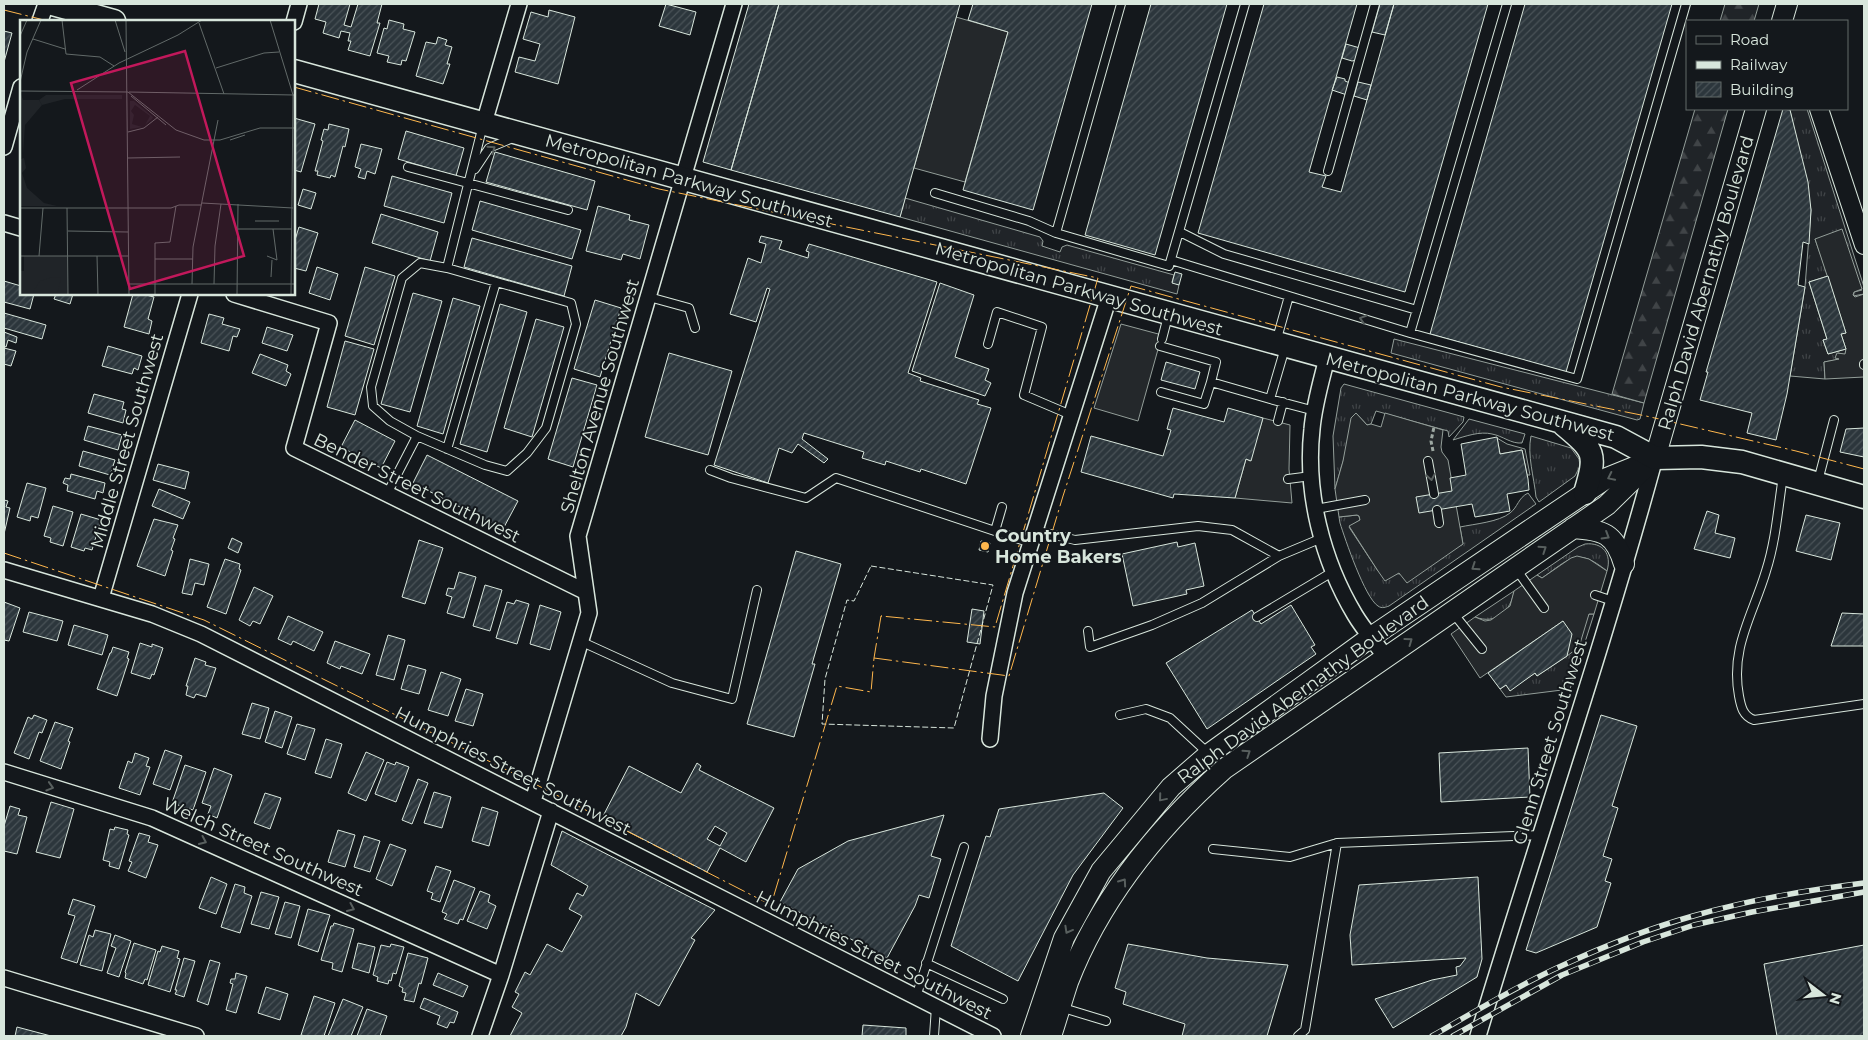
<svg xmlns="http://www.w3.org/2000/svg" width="1868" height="1040" viewBox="0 0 1868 1040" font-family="Montserrat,sans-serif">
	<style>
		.grass { fill: url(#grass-tufts); stroke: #939e99 }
		.forest { fill: url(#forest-firs); stroke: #939e99 }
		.parking { fill: #24282b; stroke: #939e99 }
		.building { fill: url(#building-hatch); stroke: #d8e6dc; fill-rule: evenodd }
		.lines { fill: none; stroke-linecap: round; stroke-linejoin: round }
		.service-casing { stroke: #d8e6dc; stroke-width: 10 }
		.minor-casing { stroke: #d8e6dc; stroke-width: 18 }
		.tertiary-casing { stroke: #d8e6dc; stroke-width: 20 }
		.secondary-casing { stroke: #d8e6dc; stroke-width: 22 }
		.primary-casing { stroke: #d8e6dc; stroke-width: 25 }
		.path { stroke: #9da8a2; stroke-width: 3; stroke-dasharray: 4 2.5; stroke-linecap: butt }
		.service { stroke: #14181c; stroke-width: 8 }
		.minor { stroke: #14181c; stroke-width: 15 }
		.tertiary { stroke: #14181c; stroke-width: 18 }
		.secondary { stroke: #14181c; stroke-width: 20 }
		.primary { stroke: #14181c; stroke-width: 22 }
		.rail-casing { stroke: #d8e6dc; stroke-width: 5.5 }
		.rail { stroke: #14181c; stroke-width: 4; stroke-dasharray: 11; stroke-linecap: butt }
		.fence { stroke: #d8e6dc; stroke-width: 1; stroke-dasharray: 6 2.5; stroke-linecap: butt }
		.power { stroke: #ffb74d; stroke-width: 1; stroke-dasharray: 18 4 2.5 4; stroke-linecap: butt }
		.oneway { stroke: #59605f }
		.poi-dot { fill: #ffb74d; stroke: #14181c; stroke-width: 2 }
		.labels { text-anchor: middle; stroke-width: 4; stroke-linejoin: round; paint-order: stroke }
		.street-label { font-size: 18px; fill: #d8e6dc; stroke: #14181c }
		.poi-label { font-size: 18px; font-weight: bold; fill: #d8e6dc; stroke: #14181c; text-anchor: start }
		.inset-road { fill: none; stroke: #626a69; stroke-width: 1 }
		.view { fill: #c2185b; fill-opacity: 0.15; stroke: #c2185b; stroke-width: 2.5 }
		.inset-edge { fill: none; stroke: #d8e6dc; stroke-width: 2.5 }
	</style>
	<defs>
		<pattern id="grass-tufts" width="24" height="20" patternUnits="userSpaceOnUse" patternTransform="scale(1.25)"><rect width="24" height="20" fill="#202428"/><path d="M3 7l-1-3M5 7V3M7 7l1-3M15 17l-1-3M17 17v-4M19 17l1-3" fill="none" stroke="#404447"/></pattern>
		<pattern id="forest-firs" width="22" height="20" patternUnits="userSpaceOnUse" patternTransform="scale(1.25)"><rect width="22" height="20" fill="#202428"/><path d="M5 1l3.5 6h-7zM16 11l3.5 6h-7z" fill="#404447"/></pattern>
		<pattern id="building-hatch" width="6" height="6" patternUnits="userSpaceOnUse" patternTransform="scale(1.25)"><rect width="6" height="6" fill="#2c363c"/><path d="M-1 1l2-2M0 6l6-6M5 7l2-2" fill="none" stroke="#4a5358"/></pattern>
	</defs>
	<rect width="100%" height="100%" fill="#14181c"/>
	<path class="grass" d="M1785,109H1807L1864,287V296V294L1853,296L1854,292L1862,290L1815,239L1828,276L1809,282L1827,339L1823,340L1828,354L1846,349L1845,355L1838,353L1841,359L1824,362L1825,379L1790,376L1805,287L1811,210L1790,110Z
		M905,198L1040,237L1043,241L1042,246L1060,252L1062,247L1067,245L1174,275L1172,282L1179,285L1177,294L900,217Z
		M1394,339L1644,403L1640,419L1637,420L1391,353Z
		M1344,384L1464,417L1463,422L1449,437L1448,431L1376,411L1371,424L1367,425L1357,414L1335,489L1333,436L1341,388Z
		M1469,419L1525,434L1522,443C1511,444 1503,436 1492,434C1480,431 1466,436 1453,440Z
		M1531,436L1571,448L1579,459L1580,466L1575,476L1539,502L1536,497C1534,477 1527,455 1531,436Z
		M1497,438L1507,444L1525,449L1530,475H1527L1522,450L1500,454Z
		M1528,493L1536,504L1389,606C1386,607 1382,609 1378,606C1365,598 1345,539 1340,523L1339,517L1357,515L1359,516L1360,520L1349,527L1378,571L1400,574L1463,544L1460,527C1474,524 1499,522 1510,513C1518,507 1518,498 1528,493Z
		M1585,544C1603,542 1612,554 1607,571C1576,546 1570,559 1542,578L1537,575L1578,547Z
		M1514,591C1511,611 1496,625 1475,617Z
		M1589,614H1594L1570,689L1506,697L1500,689L1506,685L1510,690L1535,673L1537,676L1567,656Z"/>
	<path class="forest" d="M1725,4H1759L1754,21H1720Z
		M1695,109H1728L1644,403L1612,394Z"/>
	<path class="parking" d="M956,17L1008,32L965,182L914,168Z
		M1842,229L1862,289L1854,292L1853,295L1855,297L1864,294V377L1825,379L1824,362L1839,359L1835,358L1837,353L1845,354L1846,349L1841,334L1846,333L1815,239Z
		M1121,324L1162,335L1138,421L1094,408Z
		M1356,413L1367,425L1371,424L1381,427L1385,413L1443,430L1441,447L1442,452L1448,460L1463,544L1407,583L1399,573L1385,581L1378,571L1349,526L1360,520L1359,516L1357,515L1339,517L1335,489L1343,461L1351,418Z
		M1263,418L1290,425L1289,469L1292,503L1235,498L1246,459L1250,461Z
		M1577,556L1589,559L1607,571L1594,614H1589L1579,647L1567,656L1563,621L1480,678L1451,634L1475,617L1485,621L1491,620L1510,606L1514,591L1537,575L1542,578L1571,558Z"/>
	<path class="building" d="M319,4H350L344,25L351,27L358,4H382L377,23H380L370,56L348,50L351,41H348L350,33L341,31L339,38L323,33L326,22L315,19Z
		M666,4L696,12L690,35L659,26Z
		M749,4H779L731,170L703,162Z
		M779,4H960L900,217L731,170Z
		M973,4H1092L1033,210L963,190L1008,32L968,20Z
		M1151,4H1227L1155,255L1085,235Z
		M1264,4H1357L1309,172L1326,176L1322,187L1341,192L1394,4H1488L1405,292L1198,233Z
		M1380,4H1394L1385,35L1372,32Z
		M1525,4H1672L1566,372L1430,334Z
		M549,10L575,17L558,84L515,72L519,57L535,61L540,44L523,39L531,12L548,17Z
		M389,20L404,24L403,29L415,32L406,61L402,60L401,65L387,62L389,56L377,53L384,28L387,29Z
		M4,31L12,33L4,62Z
		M438,37L447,40L445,45L452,47L447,64H450L443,84L416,76L426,42L436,44Z
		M1346,44L1360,48L1357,60L1352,61L1342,58Z
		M1337,77L1345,79V81L1350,83L1347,95L1332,90Z
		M1358,82L1371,85L1367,100L1354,96Z
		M1783,109L1790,110L1808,182L1811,210L1809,244L1803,242L1798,285L1805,287L1787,394L1776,440L1747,433L1752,413L1700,400L1708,372H1706Z
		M294,118L315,124L301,172L294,170Z
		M329,124L349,129L345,147L343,146L335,177L331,175L330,178L317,175L318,171H315L323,141L321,140L324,129L328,130Z
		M406,131L464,148L456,176L398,159Z
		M361,144L382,149L375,174L367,171L365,179L358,177L361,169L355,167Z
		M495,152L595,181L587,210L486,182Z
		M392,176L452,193L444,223L384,206Z
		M303,189L316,193L311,209L298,205Z
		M480,201L581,230L572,259L472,230Z
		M598,206L630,215L629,220L649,225L640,259L623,254L621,260L586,251Z
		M381,214L438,232L430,261L372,243Z
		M299,227L318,233L306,271L294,268V243Z
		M761,236L782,241L779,249L808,258L809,252L806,251L809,244L937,282L908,373L921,378L920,381L979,400L977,404L991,408L966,484L921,469L920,472L886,461L885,465L862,458L864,452L804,433L802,439L828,459L824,463L798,444L792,453L779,448L768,483L714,465L770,289L767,288L756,322L730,314L748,258L761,263L766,244L759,242Z
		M472,238L572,266L564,296L464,267Z
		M317,267L338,274L330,300L309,293Z
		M365,267L395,276L374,345L345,336Z
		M1175,272L1182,274L1179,285L1172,283Z
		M1828,276L1846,333L1841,334L1846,349L1828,354L1823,340L1827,339L1809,282Z
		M4,281L21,286V294H34L30,309L4,302Z
		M940,283L974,295L955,357L989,369L985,380L991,383L985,396L912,371Z
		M413,293L442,301L410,412L381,404Z
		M56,294H73L70,304L54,299Z
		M133,294H142L154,297L148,319L152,321L149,334L124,327Z
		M453,298L480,306L443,434L417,426Z
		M595,300L621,308L600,377L574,369Z
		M500,304L527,312L487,452L460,444Z
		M4,313L46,325L42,339L4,328Z
		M209,314L224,318L222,324L240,329L237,337L233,336L229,351L201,343Z
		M536,319L564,327L532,437L504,428Z
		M267,327L293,335L287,351L262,343Z
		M4,332L17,337L16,343L8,340L6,347L4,346Z
		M345,341L374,349L355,415L327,407Z
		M108,346L142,356L138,370L134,368L132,374L102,366Z
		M4,348L16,351L11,366L4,364Z
		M669,353L732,371L708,455L645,437Z
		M260,354L288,365L286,371L291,374L286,386L252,373Z
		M1166,362L1200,372L1195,389L1161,380Z
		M572,378L597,385L573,467L548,459Z
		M94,394L124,402L122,409L126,410L123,423L88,413Z
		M1173,408L1224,422L1228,408L1263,418L1251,461L1246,459L1235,498L1174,494L1173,498L1081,472L1091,436L1163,456L1171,430L1167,429Z
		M355,420L395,441L381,468L341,447Z
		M88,426L122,435L118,450L84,440Z
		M1864,428V457L1840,452L1846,429Z
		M1497,437L1500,454L1522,450L1528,479L1529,490L1507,494L1510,511L1475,517L1472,504L1419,513L1416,497L1452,491L1450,478L1466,475L1461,444Z
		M83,451L115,460L110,475L79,466Z
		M427,455L518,501L503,529L413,483Z
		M158,464L189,472L185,489L153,480Z
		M71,474L105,483L103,493L97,491L95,499L67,491L68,485L63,483L65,478L70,479Z
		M27,483L46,488L38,518L31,516L30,521L17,517Z
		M159,489L190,502L183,519L152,506Z
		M4,500L8,501L6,507L10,508L4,534Z
		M53,506L73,512L63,546L50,542L51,538L44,536Z
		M1707,511L1719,515L1715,533L1735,538L1730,558L1694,549Z
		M81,514L101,520L92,550L85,548L84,551L71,547Z
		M1806,515L1840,523L1831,560L1796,551Z
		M154,519L178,525L173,538L175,539L171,550L173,551L165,576L137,566Z
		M232,538L242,543L238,553L228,548Z
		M419,540L443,548L425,604L402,597Z
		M981,541L990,543L988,552L979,550Z
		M1177,542L1178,547L1195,543L1204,586L1186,590L1187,594L1133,606L1122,554Z
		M796,551L841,564L812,664H815L794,737L747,724Z
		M190,559L209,564L204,585L195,583L192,595L182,593Z
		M225,559L240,564L239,569L241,570L226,614L207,607Z
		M459,572L476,577L464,618L447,613L452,597L446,595L448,588L454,589Z
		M485,585L502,590L490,631L473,626Z
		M254,587L273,596L260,624L253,621L250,626L239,620Z
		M516,600L529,604L517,644L496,638L507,602L514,604Z
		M4,602L20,608L9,641L4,640Z
		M540,605L561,612L550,650L530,644Z
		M1291,605L1315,645L1311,647L1316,654L1207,729L1166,663L1252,610L1261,624Z
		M972,609L984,611L980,644L967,642Z
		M29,612L63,621L57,641L23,632Z
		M1842,613L1864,614V646H1831Z
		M288,616L323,632L314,651L293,641L291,645L278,639Z
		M1563,621L1572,634L1567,656L1537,676L1535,673L1510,691L1506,685L1500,689L1488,673Z
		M74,625L108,635L102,655L68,645Z
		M388,635L405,640L394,680L376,675Z
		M335,641L370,654L362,674L341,666L340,669L327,663Z
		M140,643L152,647V644L163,648L154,675L152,674L150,679L131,673Z
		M113,647L129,652L127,658L129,659L117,696L97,689L110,653H111Z
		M195,658L206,662L205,665L216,668L206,697L196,694L194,698L186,695L188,686H186Z
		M408,665L426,670L419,694L401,689Z
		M441,672L461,679L448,716L428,710Z
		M466,689L483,694L473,726L455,721Z
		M252,703L269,708L260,739L242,734Z
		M275,711L292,717L282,748L265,742Z
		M34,715L47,720L42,733L39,732L29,759L14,753L28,717L32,719Z
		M1601,715L1637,726L1612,806L1618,808L1603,856L1612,859L1605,881L1611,883L1597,927L1536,953L1526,950Z
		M55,722L73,728L68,741L70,742L61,769L40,761Z
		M297,724L315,729L305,760L287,754Z
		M326,739L342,744L331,778L315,773Z
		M1528,748L1530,797L1441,802L1439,753Z
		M165,750L182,756L170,790L153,784Z
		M366,752L384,760L366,801L348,793Z
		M135,753L149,758L146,766L150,767L140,795L119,788L128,761L132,763Z
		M387,762L395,765L396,762L409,767L396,802L375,794Z
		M697,763L701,766L699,770L774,808L746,862L720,848L707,872L602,818L629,766L681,793ZM715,826L727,833L720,846L707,839Z
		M185,765L206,772L193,810L172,803Z
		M214,768L232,775L217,818L208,814L211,806L202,803Z
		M418,779L428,783L412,824L402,820Z
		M434,792L451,797L442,828L424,823Z
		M265,793L281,798L270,829L254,823Z
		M1104,793L1123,808L1073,875L1018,981L951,946L986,836L990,837L999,809Z
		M51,802L74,809L60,858L36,852Z
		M10,806L20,809L18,815L27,817L17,854L4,851V826Z
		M482,807L498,812L489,846L472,841Z
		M944,815L931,856L941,859L929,898L919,895L915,906L887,958L780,902L798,869L848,841Z
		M115,827L128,830L127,834L129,835L119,869L109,866L110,862L103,860L110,829L114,830Z
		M338,830L355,835L345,867L328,862Z
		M562,831L715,910L691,938L695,940L659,1006L636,993L626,1027L621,1036H510L522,1013L512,1007L519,994L515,992L525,972L530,975L547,944L562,952L582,916L569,909L577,893L583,896L588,886L551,865Z
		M139,833L150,836L148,842L158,845L146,878L128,871L132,862L129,861Z
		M364,836L380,841L370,872L354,867Z
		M390,844L406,850L392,886L376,879Z
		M436,866L451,871L440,902L431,899L433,893L427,891Z
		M211,877L227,884L216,914L199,908Z
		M1478,877L1482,959L1477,977L1393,1028L1375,999L1432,980L1457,975L1456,967L1460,966L1466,958L1352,965L1350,935L1359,885Z
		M454,880L475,888L463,920L460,919L458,924L444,919L447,914L442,912Z
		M235,884L245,887L244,893L252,896L240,933L221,927Z
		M480,891L490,895L488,902L496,906L487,929L467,921Z
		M261,892L279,897L269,929L251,924Z
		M73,899L95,906L77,963L61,958L75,916L68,914Z
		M285,902L300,906L291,938L275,934Z
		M308,909L330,915L318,952L298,945Z
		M334,923L354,929L342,972L332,969L333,963L321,960L331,926H333Z
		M95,930L111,934L102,971L80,965L89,935L93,937Z
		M115,935L131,941L119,977L107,973L116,948L111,946Z
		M134,943L156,950L147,980L145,979L143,984L125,978L126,973L125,972Z
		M358,943L375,947L369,973L352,968Z
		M391,944L404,947L396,974L393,973L391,981L389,980L388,984L377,981L378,977L373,975L381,945L390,947Z
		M1128,944L1207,958L1288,965L1267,1036H1182L1185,1024L1123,1004L1126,992L1115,988Z
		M1864,945V1036H1777L1764,964Z
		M162,946L179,951L177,958L180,959L170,992L148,985L158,951L160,952Z
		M408,953L428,958L421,984L419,983L414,1002L404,1000L406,993L402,992L403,988L399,986Z
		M184,958L195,961L184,997L175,994L177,990H175Z
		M210,960L220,963L208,1005L197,1001Z
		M236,973L247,976L236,1013L226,1010L233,984L230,983L231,979H235Z
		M438,973L468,986L463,997L433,985Z
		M266,987L288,994L280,1020L258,1013Z
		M314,996L335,1003L324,1036H306L301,1035Z
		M424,998L458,1012L454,1023L450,1022L447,1028L437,1024L440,1016L420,1008Z
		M343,999L363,1007L351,1036H328Z
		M367,1009L387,1016L380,1036H357Z
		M863,1025L906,1028V1036H862Z
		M17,1027L51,1036H15Z"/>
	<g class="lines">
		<g class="service-casing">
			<path id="service" d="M408,167L568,210
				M475,169L489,148L515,137
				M1328,171L1375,4
				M935,193L1029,221L1056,233L1169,266L1245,4
				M1180,232L1224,254L1417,310
				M1056,233L1121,4
				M1171,260L1289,296L1276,342
				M1289,296L1410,333L1577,379L1686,4
				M649,297L689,308L695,328
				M1410,333L1507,4
				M1162,339L1168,316
				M988,344L997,312L1042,327L1024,395L1071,415
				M1160,346L1216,362L1211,382
				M1864,364V365
				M1161,392L1204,404L1211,382L1270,399L1285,348
				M1270,399L1315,411
				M1278,421L1283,402
				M417,436L390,421L373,406L371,387L402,278L420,263L447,268
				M447,449L496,282
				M1428,461L1434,494
				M710,470L731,478L806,498L836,478L1031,543
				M1783,476C1778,508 1776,540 1766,571C1753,615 1730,647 1739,696C1741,707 1743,716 1754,720L1864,704
				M1288,479L1311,476
				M1818,481L1834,420
				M387,494L417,436L485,465L507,471L527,453L546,428L576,324L571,303L447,268L483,125
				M1316,509L1365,500
				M1437,510L1439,523
				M1034,530L1075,540L1198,526L1232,530L1279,556L1322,538
				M995,531L1002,507
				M1516,569L1544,608
				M1595,595L1613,601
				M1453,613L1482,649
				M1257,617L1334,571
				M1088,631L1090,647L1152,625L1202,603L1279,556
				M580,641L672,683L732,699L757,590
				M1120,715L1146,709L1170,718L1209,754
				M1213,849L1290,857L1337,843
				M926,963L1003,999
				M916,997L964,847
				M1060,1007L1106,1021
				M934,1036L936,1007
				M1298,1036L1305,1030L1337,843L1540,835"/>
		</g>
		<g class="minor-casing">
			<path id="minor" d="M40,21L46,4
				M294,22L299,4
				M484,123L519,4
				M4,147L21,87
				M4,223L21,228
				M234,294L329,323L294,448L586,592
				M1327,358C1321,382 1314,405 1312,429C1305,492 1322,560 1355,615C1364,630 1376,643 1386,658
				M4,570L152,614L201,634L993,1036
				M101,598L190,294
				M990,739L994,696L1015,593L1109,297
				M4,772L152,818L501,975
				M533,801L589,613L578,536L734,4
				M4,978L196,1036
				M480,1036L501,975L551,811
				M1478,1036C1536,843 1602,652 1655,458"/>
		</g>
		<g class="tertiary-casing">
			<path id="tertiary" d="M1819,109L1864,245"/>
		</g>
		<g class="secondary-casing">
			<path id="secondary" d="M1782,21L1787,4
				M1573,528C1603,530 1615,533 1624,564
				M1031,1036L1064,938L1101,871L1171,787L1209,754L1371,637L1607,478L1649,461
				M1051,1036C1057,1018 1062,1000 1068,982C1100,899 1159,827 1224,769L1607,505L1655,458L1756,109"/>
		</g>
		<g class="primary-casing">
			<path id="primary" d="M52,4L114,21
				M294,71L1616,437L1655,458L1701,457L1742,462L1864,497
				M1564,425C1595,451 1597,453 1585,493"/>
		</g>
		<path class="path" d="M1433,451L1431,441L1434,427"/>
		<use href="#service" class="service"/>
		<use href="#minor" class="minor"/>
		<use href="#tertiary" class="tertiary"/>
		<use href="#secondary" class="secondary"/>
		<use href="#primary" class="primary"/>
		<g class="rail-casing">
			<path id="rail" d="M1432,1036C1474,1012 1515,987 1559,967C1602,947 1647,929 1693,916C1749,900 1807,890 1864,883
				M1453,1036L1562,975L1643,942L1694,925L1752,912L1864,892"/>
		</g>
		<use href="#rail" class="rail"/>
		<path class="fence" d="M871,566L993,585L954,728L822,724L825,679L847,600L854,601Z"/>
		<path class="power" d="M4,10L48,21
			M294,87L659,189L1098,278L995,627L881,616
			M4,553L204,620L531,782L771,905L837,686L871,692L874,658L881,616H882
			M874,658L1009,676L1063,496L1131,286L1501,387L1646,416L1796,451L1864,469"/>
	</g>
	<defs><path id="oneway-chevron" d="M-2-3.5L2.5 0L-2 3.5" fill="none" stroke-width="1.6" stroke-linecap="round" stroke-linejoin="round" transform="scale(1.25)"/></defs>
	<g class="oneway">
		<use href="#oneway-chevron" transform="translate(492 149) rotate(-35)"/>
		<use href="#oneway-chevron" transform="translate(1363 319) rotate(-163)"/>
		<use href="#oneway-chevron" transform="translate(1431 477) rotate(80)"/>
		<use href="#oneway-chevron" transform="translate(1611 477) rotate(154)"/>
		<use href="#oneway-chevron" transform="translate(1606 536) rotate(31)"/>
		<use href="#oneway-chevron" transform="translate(1543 549) rotate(-34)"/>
		<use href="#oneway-chevron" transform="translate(1475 567) rotate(146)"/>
		<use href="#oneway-chevron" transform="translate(1409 641) rotate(-36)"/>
		<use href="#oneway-chevron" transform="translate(1247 753) rotate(-34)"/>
		<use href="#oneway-chevron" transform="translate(50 787) rotate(17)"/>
		<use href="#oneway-chevron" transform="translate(1162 798) rotate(130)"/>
		<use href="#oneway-chevron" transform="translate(203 841) rotate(24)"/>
		<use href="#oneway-chevron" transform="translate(1123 882) rotate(-55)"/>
		<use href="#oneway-chevron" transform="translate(351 908) rotate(24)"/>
		<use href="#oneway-chevron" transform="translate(1068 930) rotate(119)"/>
	</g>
	<circle class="poi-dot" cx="985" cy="546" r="5"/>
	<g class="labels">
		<g class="street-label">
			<text transform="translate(689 181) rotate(16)" y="6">Metropolitan Parkway Southwest</text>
			<text transform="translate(1706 283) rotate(-74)" y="6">Ralph David Abernathy Boulevard</text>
			<text transform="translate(1079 289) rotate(16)" y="6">Metropolitan Parkway Southwest</text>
			<text transform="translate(600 396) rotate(-74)" y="6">Shelton Avenue Southwest</text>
			<text transform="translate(1470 397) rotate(15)" y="6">Metropolitan Parkway Southwest</text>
			<text transform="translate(127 441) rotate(-74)" y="6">Middle Street Southwest</text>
			<text transform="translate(417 488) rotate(26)" y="6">Bender Street Southwest</text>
			<text transform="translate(1303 690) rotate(-36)" y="6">Ralph David Abernathy Boulevard</text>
			<text transform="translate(1550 742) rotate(-73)" y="6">Glenn Street Southwest</text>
			<text transform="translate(513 771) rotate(27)" y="6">Humphries Street Southwest</text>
			<text transform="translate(263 847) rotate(24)" y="6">Welch Street Southwest</text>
			<text transform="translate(874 955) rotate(27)" y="6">Humphries Street Southwest</text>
		</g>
		<g class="poi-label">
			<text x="995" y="542">Country<tspan x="995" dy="21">Home Bakers</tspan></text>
		</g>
	</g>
	<g transform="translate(20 20)">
		<rect width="275" height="275" fill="#14181c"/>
		<path d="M1,74L3,80H19L22,85L5,105L3,134ZM110,81H114L133,97L132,99L125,105L130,96L115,85L111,91L114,95L112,104L122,107L110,109ZM4,138L6,148L2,153L7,168L24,183L37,186H1V139ZM4,236H48V275H0V251H4Z" fill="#202428"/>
		<path d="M26,75H102V79H45L22,85L19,80Z" fill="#202428"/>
		<path d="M33,257L41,258L37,275H11L20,261Z" fill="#202428"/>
		<path class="inset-road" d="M42,0L46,34L80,37L94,46M95,0L105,32M106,0L109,275M250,0L273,75L271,275M179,3L204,74M0,16L7,0M13,19L45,29M196,48L244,33L259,32M0,62L7,32L21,0M57,70L99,43L158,15L182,0M0,71L108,72L156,110L184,120H200L240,108H275M109,72L274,75M111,76L146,105M108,112L124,108L138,97M210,120L225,115M108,138L160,137M182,183L273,188M0,188H151L159,185H181M47,188L48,275M235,201H259M218,209H253L257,240L247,236M253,209H272M48,211L108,212M0,236H108M19,236L23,188M77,236L78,275M135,239H173M251,257L252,240M109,264H275M172,264L173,227L198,100M194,264L195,226L201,184M135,275V223L150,222L156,186M217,275L218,184"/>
		<path class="view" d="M165,31L224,236L110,269L51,63Z"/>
		<rect width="275" height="275" class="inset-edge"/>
	</g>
	<rect width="1868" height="1040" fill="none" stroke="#d8e6dc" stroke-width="10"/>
	<rect x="1686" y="20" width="162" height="90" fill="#14181c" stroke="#626a69"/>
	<rect x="1696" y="36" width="25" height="8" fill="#14181c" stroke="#626a69"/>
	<text x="1730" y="45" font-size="15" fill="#d8e6dc">Road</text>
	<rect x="1696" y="61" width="25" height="8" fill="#d8e6dc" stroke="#626a69"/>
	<text x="1730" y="70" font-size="15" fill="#d8e6dc">Railway</text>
	<rect x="1696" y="82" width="25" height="15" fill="url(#building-hatch)" stroke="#626a69"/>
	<text x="1730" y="95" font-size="15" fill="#d8e6dc">Building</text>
	<g transform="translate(1823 995) rotate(106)" stroke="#14181c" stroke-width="4" paint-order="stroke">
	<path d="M0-4L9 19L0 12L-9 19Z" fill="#d8e6dc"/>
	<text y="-8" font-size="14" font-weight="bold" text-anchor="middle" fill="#d8e6dc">N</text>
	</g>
</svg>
